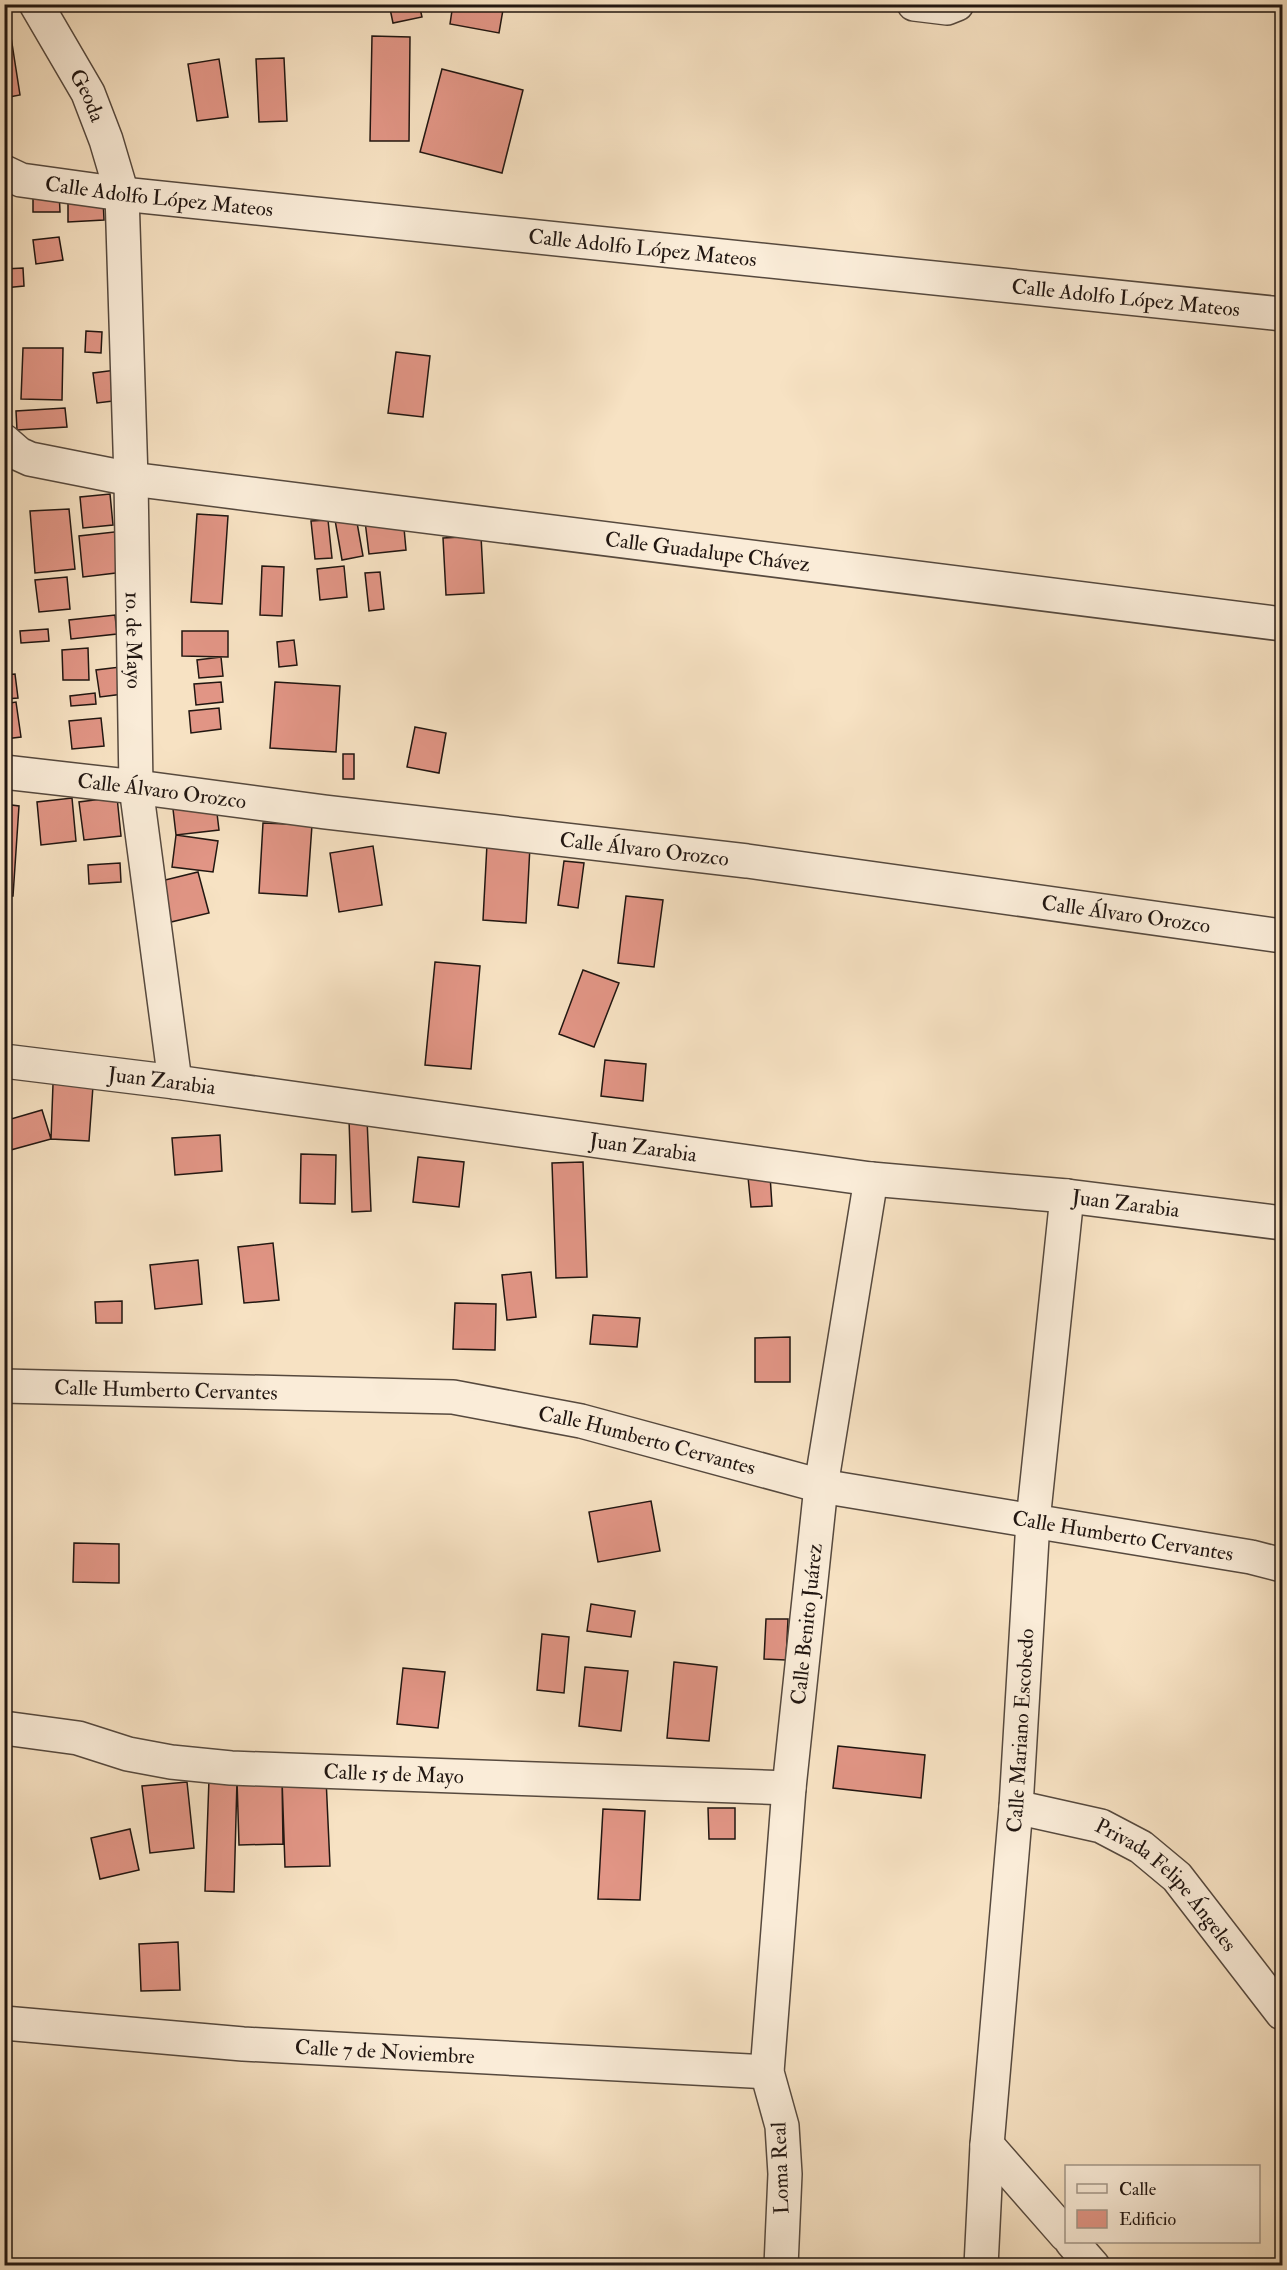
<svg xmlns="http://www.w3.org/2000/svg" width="1287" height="2270" viewBox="0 0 1287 2270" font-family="'IM FELL Double Pica',serif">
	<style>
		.building { fill: #e19585; stroke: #211611; stroke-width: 1.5 }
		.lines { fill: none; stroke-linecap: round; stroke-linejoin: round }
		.minor-casing { stroke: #56493e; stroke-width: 36 }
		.minor { stroke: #faecd8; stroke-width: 33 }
		.labels { text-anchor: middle; stroke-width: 4.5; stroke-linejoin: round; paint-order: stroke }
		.street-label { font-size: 21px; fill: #211611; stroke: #faecd8 }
	</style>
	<rect width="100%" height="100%" fill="#f7e2c3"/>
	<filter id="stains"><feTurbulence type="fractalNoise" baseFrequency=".00333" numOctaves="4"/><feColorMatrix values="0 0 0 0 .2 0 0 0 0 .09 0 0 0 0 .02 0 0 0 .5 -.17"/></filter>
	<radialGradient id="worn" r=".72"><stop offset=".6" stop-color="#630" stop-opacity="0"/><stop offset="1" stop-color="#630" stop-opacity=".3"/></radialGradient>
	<path class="building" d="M389,4H419L422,17L393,23Z
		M453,4H504L499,33L450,24Z
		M372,36L410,37L409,141H370Z
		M11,37L20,95L4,98V38Z
		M284,58L287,121L259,122L256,59Z
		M219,59L228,117L197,121L188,64Z
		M442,69L523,90L502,173L420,152Z
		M59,190L60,212H33V191Z
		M103,199L104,220L68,222V200Z
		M59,237L63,260L36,264L33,240Z
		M23,268L24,286L4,288V269Z
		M86,331L102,332L101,353L85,352Z
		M23,348H63L62,400L21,399Z
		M396,352L430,356L423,417L388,413Z
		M116,370L121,400L97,403L93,373Z
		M65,408L67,427L17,430L16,411Z
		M110,494L113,525L83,528L80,497Z
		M69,509L75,569L35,573L30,511Z
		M197,514L228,516L222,604L191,602Z
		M356,517L363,556L342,560L335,520Z
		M403,517L406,550L369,554L365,521Z
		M328,520L332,558L315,559L311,521Z
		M123,531L124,572L83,577L79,536Z
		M481,536L484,593L446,595L443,538Z
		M262,566L284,567L282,616L260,615Z
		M344,566L347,597L320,600L317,569Z
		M380,572L384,609L369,611L365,573Z
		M67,577L70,609L39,612L35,580Z
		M115,615L117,634L71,639L69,620Z
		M48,629L49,641L21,643L20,631Z
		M182,631H228V657L182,656Z
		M294,640L297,665L279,667L277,642Z
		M88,648L89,680H63L62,650Z
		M221,657L223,676L199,678L197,660Z
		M120,667L123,694L100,697L96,670Z
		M15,674L18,698L5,699L4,675Z
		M221,682L223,702L196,705L194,684Z
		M275,682L340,686L336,752L270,748Z
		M95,693L96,704L71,706L70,696Z
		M16,702L21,737L5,739L4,704Z
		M219,708L221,729L191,733L189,711Z
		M101,718L104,746L72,749L69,721Z
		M415,727L446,733L439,773L407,767Z
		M343,754H354V779H343Z
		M117,797L121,836L84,840L79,802Z
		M72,798L76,841L41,845L37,802Z
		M4,804L19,806L13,896H4Z
		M216,805L219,830L176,835L173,809Z
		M263,823L312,825L307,896L259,893Z
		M176,835L218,841L213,872L172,867Z
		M487,844L530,846L526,923L483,920Z
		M373,846L382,905L339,912L330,853Z
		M564,861L584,863L578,908L558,905Z
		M120,863L121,882L89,884L88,865Z
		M198,872L209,913L171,922L161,881Z
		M626,896L663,900L654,967L618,963Z
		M435,962L480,966L471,1069L425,1065Z
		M583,970L619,983L594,1047L559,1034Z
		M605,1060L646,1064L643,1101L601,1096Z
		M53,1084L93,1086L89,1141L51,1139Z
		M42,1110L51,1139L7,1151L4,1143V1121Z
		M349,1119H367L371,1211L352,1212Z
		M220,1135L222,1171L175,1175L172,1138Z
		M301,1154L336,1155L335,1204L300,1203Z
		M418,1157L464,1162L459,1207L413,1202Z
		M583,1162L587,1277L556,1278L552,1163Z
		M770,1175L772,1206L751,1207L748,1177Z
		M273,1243L279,1300L244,1303L238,1247Z
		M198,1260L202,1304L155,1309L150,1265Z
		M531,1272L536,1317L507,1320L502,1275Z
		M122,1301V1323H96L95,1302Z
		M455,1303L496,1304L495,1350L453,1349Z
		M593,1315L640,1318L637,1347L590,1344Z
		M790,1337V1382H755V1338Z
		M651,1501L660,1551L598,1562L589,1512Z
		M74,1543L119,1544V1583L73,1582Z
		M591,1604L635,1611L631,1637L587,1631Z
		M766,1619H788L786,1660L764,1659Z
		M542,1634L569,1637L564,1693L537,1690Z
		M674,1662L717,1667L709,1741L667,1738Z
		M585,1667L628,1671L621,1731L579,1726Z
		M403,1668L445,1672L438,1728L397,1724Z
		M838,1746L925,1755L921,1798L833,1788Z
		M326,1778L330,1866L285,1867L282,1779Z
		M209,1779L237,1780L234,1892L205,1891Z
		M282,1779L283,1844L239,1845L237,1780Z
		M187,1782L194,1848L150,1853L142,1786Z
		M708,1808H735V1839H709Z
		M603,1809L645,1811L640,1900L598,1899Z
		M130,1829L139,1870L100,1879L91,1838Z
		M178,1942L180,1990L141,1991L139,1944Z"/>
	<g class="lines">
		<g class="minor-casing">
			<g id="minor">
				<path id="s1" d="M36,4L88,93L106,140L122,194L131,479L136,787L175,1082"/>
				<path d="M914,4L947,8L957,4"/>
				<path id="s2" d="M4,172L21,180L122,194L1282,314"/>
				<path id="s3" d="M4,441L19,454L30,459L131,479L1282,624"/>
				<path id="s4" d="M4,772L136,787L325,812L747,861L1282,936"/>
				<path id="s5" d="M4,1061L175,1082L871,1179L1067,1196L1282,1223"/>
				<path id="s6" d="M4,1386L453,1397L581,1421L821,1486L1251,1557L1282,1565"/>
				<path id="s7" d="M4,1728L78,1738L128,1754L171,1762L231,1768L789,1788"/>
				<path id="s8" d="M1016,1807L1101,1826L1141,1847L1177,1877L1282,2013"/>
				<path id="s9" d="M4,2023L243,2044L767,2072"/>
				<path d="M987,2145L1066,2235"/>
				<path d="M1072,2242L1093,2266"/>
				<path id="s10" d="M781,2266L785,2174L782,2126L767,2072L789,1788L821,1486L871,1179"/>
				<path id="s11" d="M981,2266L987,2145L1016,1807L1033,1521L1067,1196"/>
			</g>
		</g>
		<use href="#minor" class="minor"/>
	</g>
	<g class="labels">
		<g class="street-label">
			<text dy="7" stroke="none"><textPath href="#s1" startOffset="105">Geoda</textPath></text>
			<text dy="7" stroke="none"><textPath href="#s2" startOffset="158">Calle Adolfo López Mateos</textPath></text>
			<text dy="7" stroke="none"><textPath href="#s2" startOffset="644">Calle Adolfo López Mateos</textPath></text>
			<text dy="7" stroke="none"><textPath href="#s2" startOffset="1130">Calle Adolfo López Mateos</textPath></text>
			<text dy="7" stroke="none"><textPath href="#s3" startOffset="716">Calle Guadalupe Chávez</textPath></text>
			<text dy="7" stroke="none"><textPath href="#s1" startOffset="656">1o. de Mayo</textPath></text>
			<text dy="7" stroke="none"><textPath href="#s4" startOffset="159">Calle Álvaro Orozco</textPath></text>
			<text dy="7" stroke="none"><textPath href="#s4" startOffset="645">Calle Álvaro Orozco</textPath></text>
			<text dy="7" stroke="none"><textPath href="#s4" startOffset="1131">Calle Álvaro Orozco</textPath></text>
			<text dy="7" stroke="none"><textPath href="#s5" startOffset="159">Juan Zarabia</textPath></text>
			<text dy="7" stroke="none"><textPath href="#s5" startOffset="645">Juan Zarabia</textPath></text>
			<text dy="7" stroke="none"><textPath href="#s5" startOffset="1131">Juan Zarabia</textPath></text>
			<text dy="7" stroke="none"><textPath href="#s6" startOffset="162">Calle Humberto Cervantes</textPath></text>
			<text dy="7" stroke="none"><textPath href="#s6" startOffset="648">Calle Humberto Cervantes</textPath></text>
			<text dy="7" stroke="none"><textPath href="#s6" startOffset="1134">Calle Humberto Cervantes</textPath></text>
			<text dy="7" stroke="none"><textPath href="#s10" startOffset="646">Calle Benito Juárez</textPath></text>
			<text dy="7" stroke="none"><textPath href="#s11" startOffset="537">Calle Mariano Escobedo</textPath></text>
			<text dy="7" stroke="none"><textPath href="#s7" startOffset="394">Calle 15 de Mayo</textPath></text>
			<text dy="7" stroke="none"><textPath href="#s8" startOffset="176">Privada Felipe Ángeles</textPath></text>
			<text dy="7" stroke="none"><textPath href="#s9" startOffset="382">Calle 7 de Noviembre</textPath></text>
			<text transform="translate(780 2168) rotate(-92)" y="7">Loma Real</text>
		</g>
	</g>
	<rect width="1287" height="2270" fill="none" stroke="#f7e2c3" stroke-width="24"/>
	<rect x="6" y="6" width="1275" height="2258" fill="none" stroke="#211611" stroke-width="3"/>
	<rect x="12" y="12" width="1263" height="2246" fill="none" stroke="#211611" stroke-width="1.5"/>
	<rect x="1065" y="2165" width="195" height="78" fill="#faecd8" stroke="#a39688" stroke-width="1.5"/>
	<rect x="1077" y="2184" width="30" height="9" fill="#faecd8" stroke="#a39688" stroke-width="1.5"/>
	<text x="1119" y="2195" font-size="18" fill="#211611">Calle</text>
	<rect x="1077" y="2210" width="30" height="18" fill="#e19585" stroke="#a39688" stroke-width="1.5"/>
	<text x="1119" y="2225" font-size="18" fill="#211611">Edificio</text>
	<rect width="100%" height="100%" filter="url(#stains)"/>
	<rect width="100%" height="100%" fill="url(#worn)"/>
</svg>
